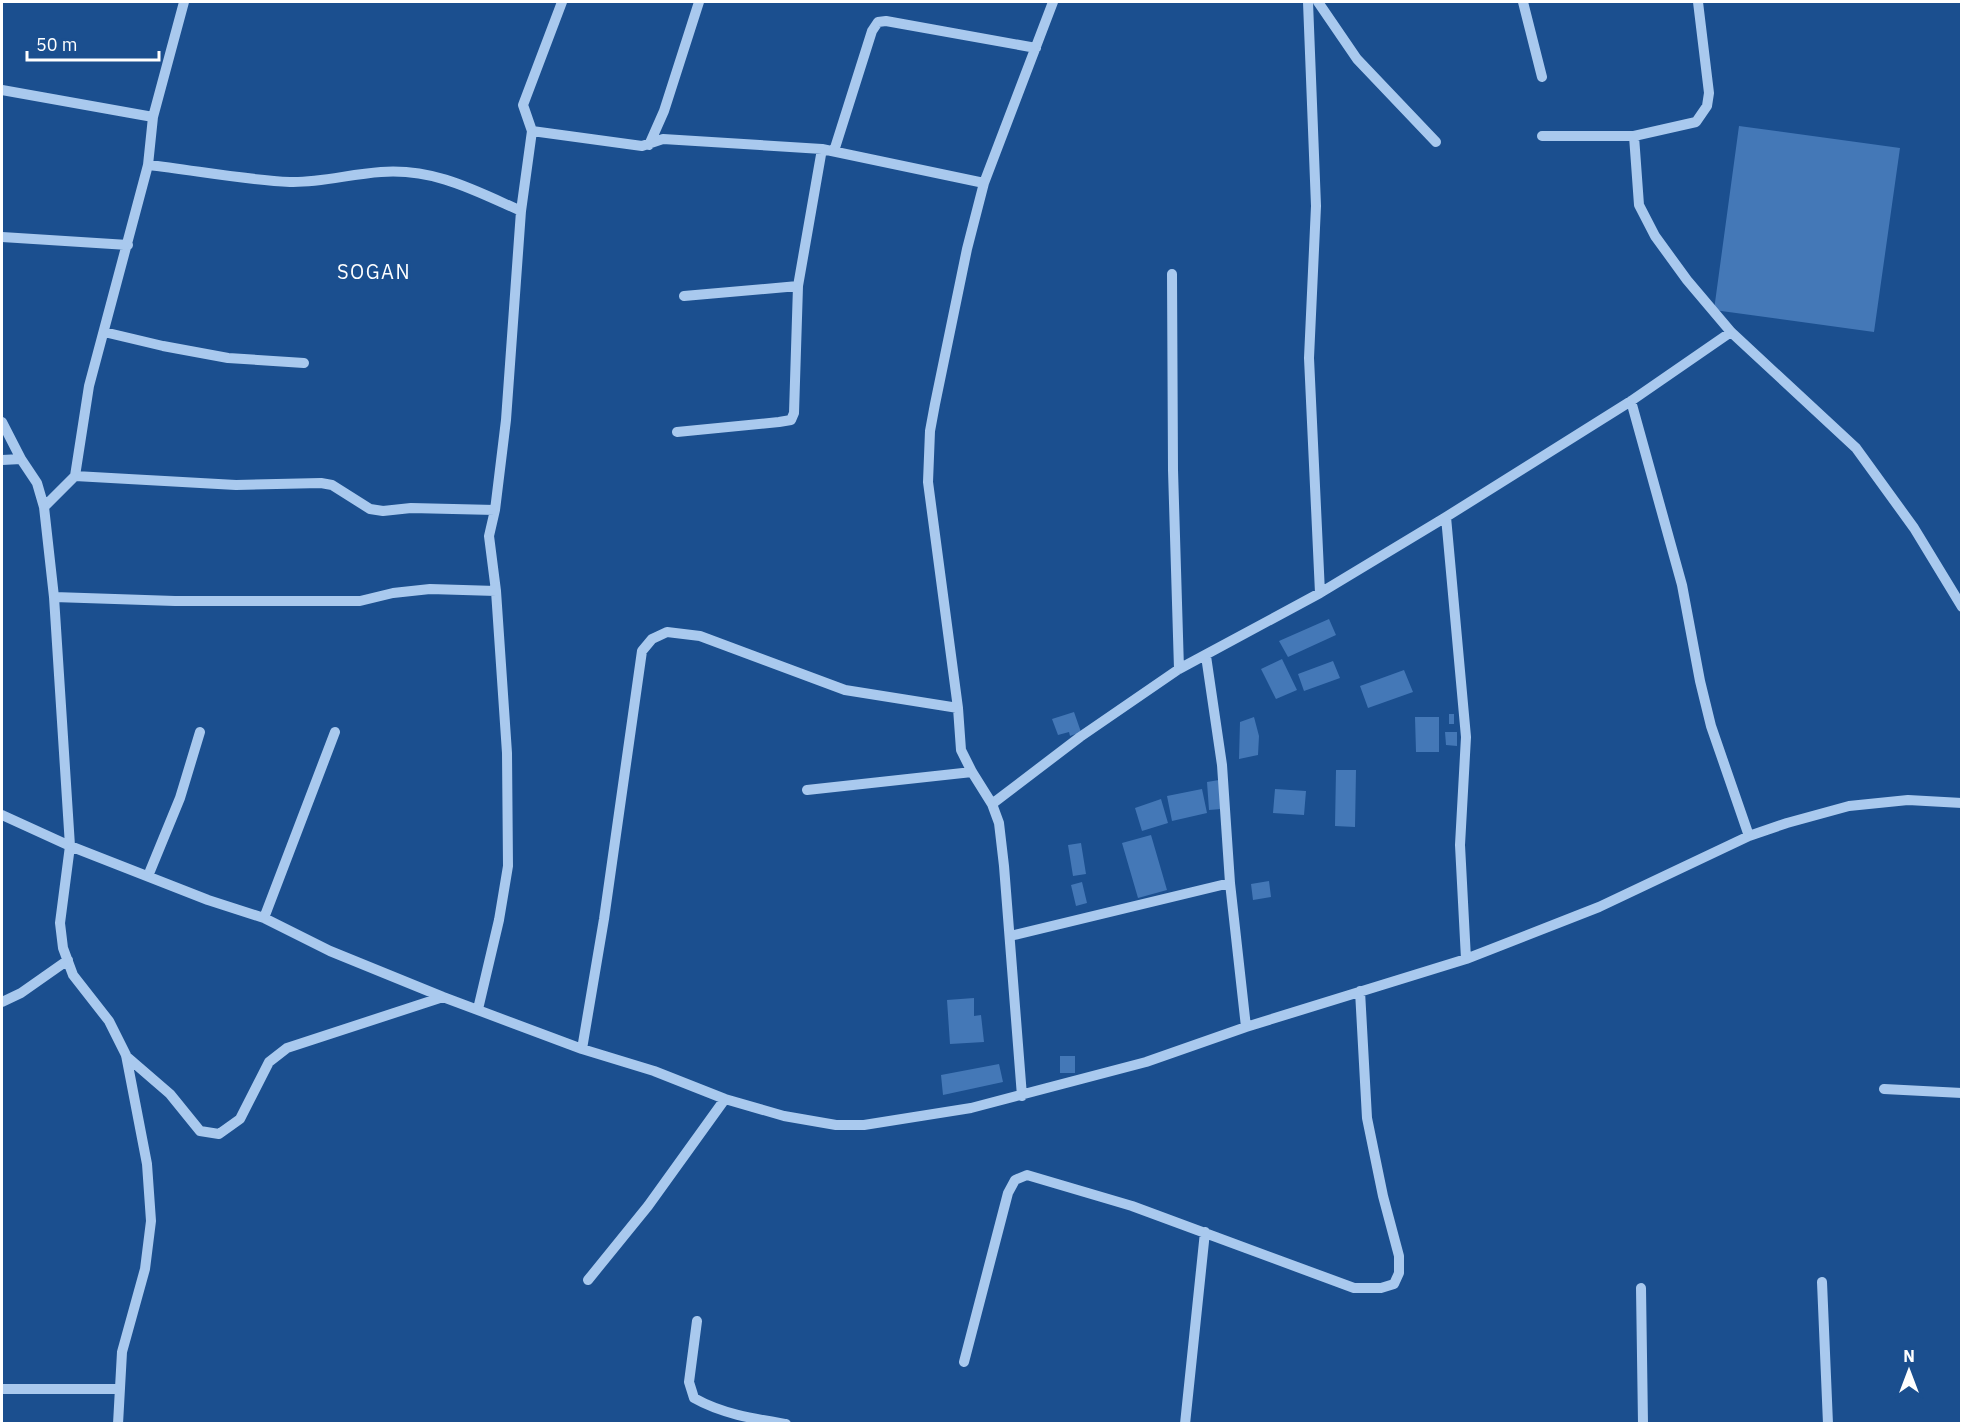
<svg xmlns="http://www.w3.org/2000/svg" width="1963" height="1425" viewBox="0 0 1963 1425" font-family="'IBM Plex Sans',sans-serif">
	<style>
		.building { fill: #4478b7 }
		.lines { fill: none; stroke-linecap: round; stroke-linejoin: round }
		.minor { stroke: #a9c9ee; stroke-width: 10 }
		.labels { text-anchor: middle; stroke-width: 6; stroke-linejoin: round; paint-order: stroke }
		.quarter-label { font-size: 20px; letter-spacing: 1.5px; fill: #fff; stroke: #1b4f8f }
	</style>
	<rect width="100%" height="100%" fill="#1b4f8f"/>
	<path class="building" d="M1739,126L1900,148L1874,332L1714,310Z
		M1329,619L1336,635L1288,657L1279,641Z
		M1282,659L1297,690L1276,699L1261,669Z
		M1333,661L1340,678L1304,691L1298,674Z
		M1404,670L1413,692L1368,708L1360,686Z
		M1074,712L1081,732L1070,736L1069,732L1058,735L1052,719Z
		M1449,714H1454V724H1449Z
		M1254,717L1259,736L1258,755L1239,759L1240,722Z
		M1415,717H1439V752H1416Z
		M1445,732H1457V746L1446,745Z
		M1336,770H1356L1355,827L1335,826Z
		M1219,780L1221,809L1209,810L1207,782Z
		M1202,789L1207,813L1172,821L1167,796Z
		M1275,789L1306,791L1304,815L1273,813Z
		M1161,799L1168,823L1142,831L1135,808Z
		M1151,835L1167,890L1138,898L1122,843Z
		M1081,843L1086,874L1073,876L1068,845Z
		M1269,881L1271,897L1253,900L1251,884Z
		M1082,882L1087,903L1076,906L1071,885Z
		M974,998V1016L981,1015L984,1042L950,1044L947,1000Z
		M1060,1056H1075V1073H1060Z
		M999,1064L1003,1082L943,1095L941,1075Z"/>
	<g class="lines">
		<path class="minor" d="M1308,2L1316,206L1309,358L1320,593
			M1318,2L1357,59L1436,142
			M1523,2L1542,77
			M2,90L153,117
			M532,131L642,146L663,139L822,149L984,183
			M1542,136H1634L1696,122L1707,106L1709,93L1698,2
			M1634,136L1639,205L1655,236L1687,280L1731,332L1856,448L1914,528L1962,607
			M649,145L664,111L699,2
			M834,151L872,31L878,22L886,21L1036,48
			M148,165C193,170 245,180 290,182C320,183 350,174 381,172C434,168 474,190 521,211
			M2,237L128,245
			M1172,274L1173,470L1179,669
			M684,296L798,286
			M104,332L163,346L228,358L304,363
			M1631,401L1682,585L1700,681L1711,726L1749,836
			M2,422L21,459L37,483L44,507L54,597L70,846L60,923L63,948L73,975L109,1021L126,1055L147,1164L151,1221L145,1269L122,1352L118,1424
			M677,432L779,422L791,420L794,413L798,286L822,149
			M2,460L21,459
			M75,476L236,485L321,483L332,485L370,509L383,511L411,508L495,510
			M44,507L75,476L89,386L148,165L153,117L184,2
			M1446,517L1466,737L1460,845L1466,959
			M54,597L175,601H360L393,593L430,589L496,591
			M1206,656L1222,765L1230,883L1246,1027
			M807,790L972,772
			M992,804L1080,737L1179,669L1320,593L1446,517L1631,401L1731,332
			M2,815L70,846L208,900L264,918L330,951L443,997L582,1049L654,1071L725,1099L784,1116L836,1125H864L971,1108L1146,1062L1246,1027L1466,959L1599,907L1749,836L1787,823L1849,806L1908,800L1962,803
			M148,876L180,798L200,732
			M264,918L335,732
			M1010,936L1230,883
			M2,1002L21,993L68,960
			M478,1009L499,920L508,866L507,753L496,591L489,536L495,510L506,420L521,211L532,131L523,105L562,2
			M582,1049L604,919L642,651L652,639L667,632L700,636L845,690L958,708
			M126,1056L170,1094L200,1131L219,1134L240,1119L269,1062L287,1048L443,997
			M1884,1089L1962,1093
			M1022,1096L1004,866L999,823L992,804L972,772L961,750L958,708L928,482L930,431L935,404L967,249L984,183L1053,2
			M588,1280L648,1206L725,1099
			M1822,1282L1828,1424
			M1641,1288L1643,1424
			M697,1321L689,1382L694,1398C722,1414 755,1419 786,1424
			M964,1362L1008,1193L1015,1180L1027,1175L1132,1206L1354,1288H1381L1394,1284L1399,1273V1256L1383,1196L1367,1118L1360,991
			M2,1389H119
			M1185,1424L1205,1232"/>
	</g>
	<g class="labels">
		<g class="quarter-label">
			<text x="374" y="279">SOGAN</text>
		</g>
	</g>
	<rect width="1963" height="1425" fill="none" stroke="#ffffff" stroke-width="6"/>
	<g transform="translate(1909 1371)" stroke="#1b4f8f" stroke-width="4.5" paint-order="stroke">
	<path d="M0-4.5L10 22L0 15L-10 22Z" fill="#ffffff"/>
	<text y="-9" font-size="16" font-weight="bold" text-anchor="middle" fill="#ffffff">N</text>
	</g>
	<path d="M27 51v9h132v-9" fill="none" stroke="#ffffff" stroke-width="3"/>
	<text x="36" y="51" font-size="18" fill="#ffffff" stroke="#1b4f8f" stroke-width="4.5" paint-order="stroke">50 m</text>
</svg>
